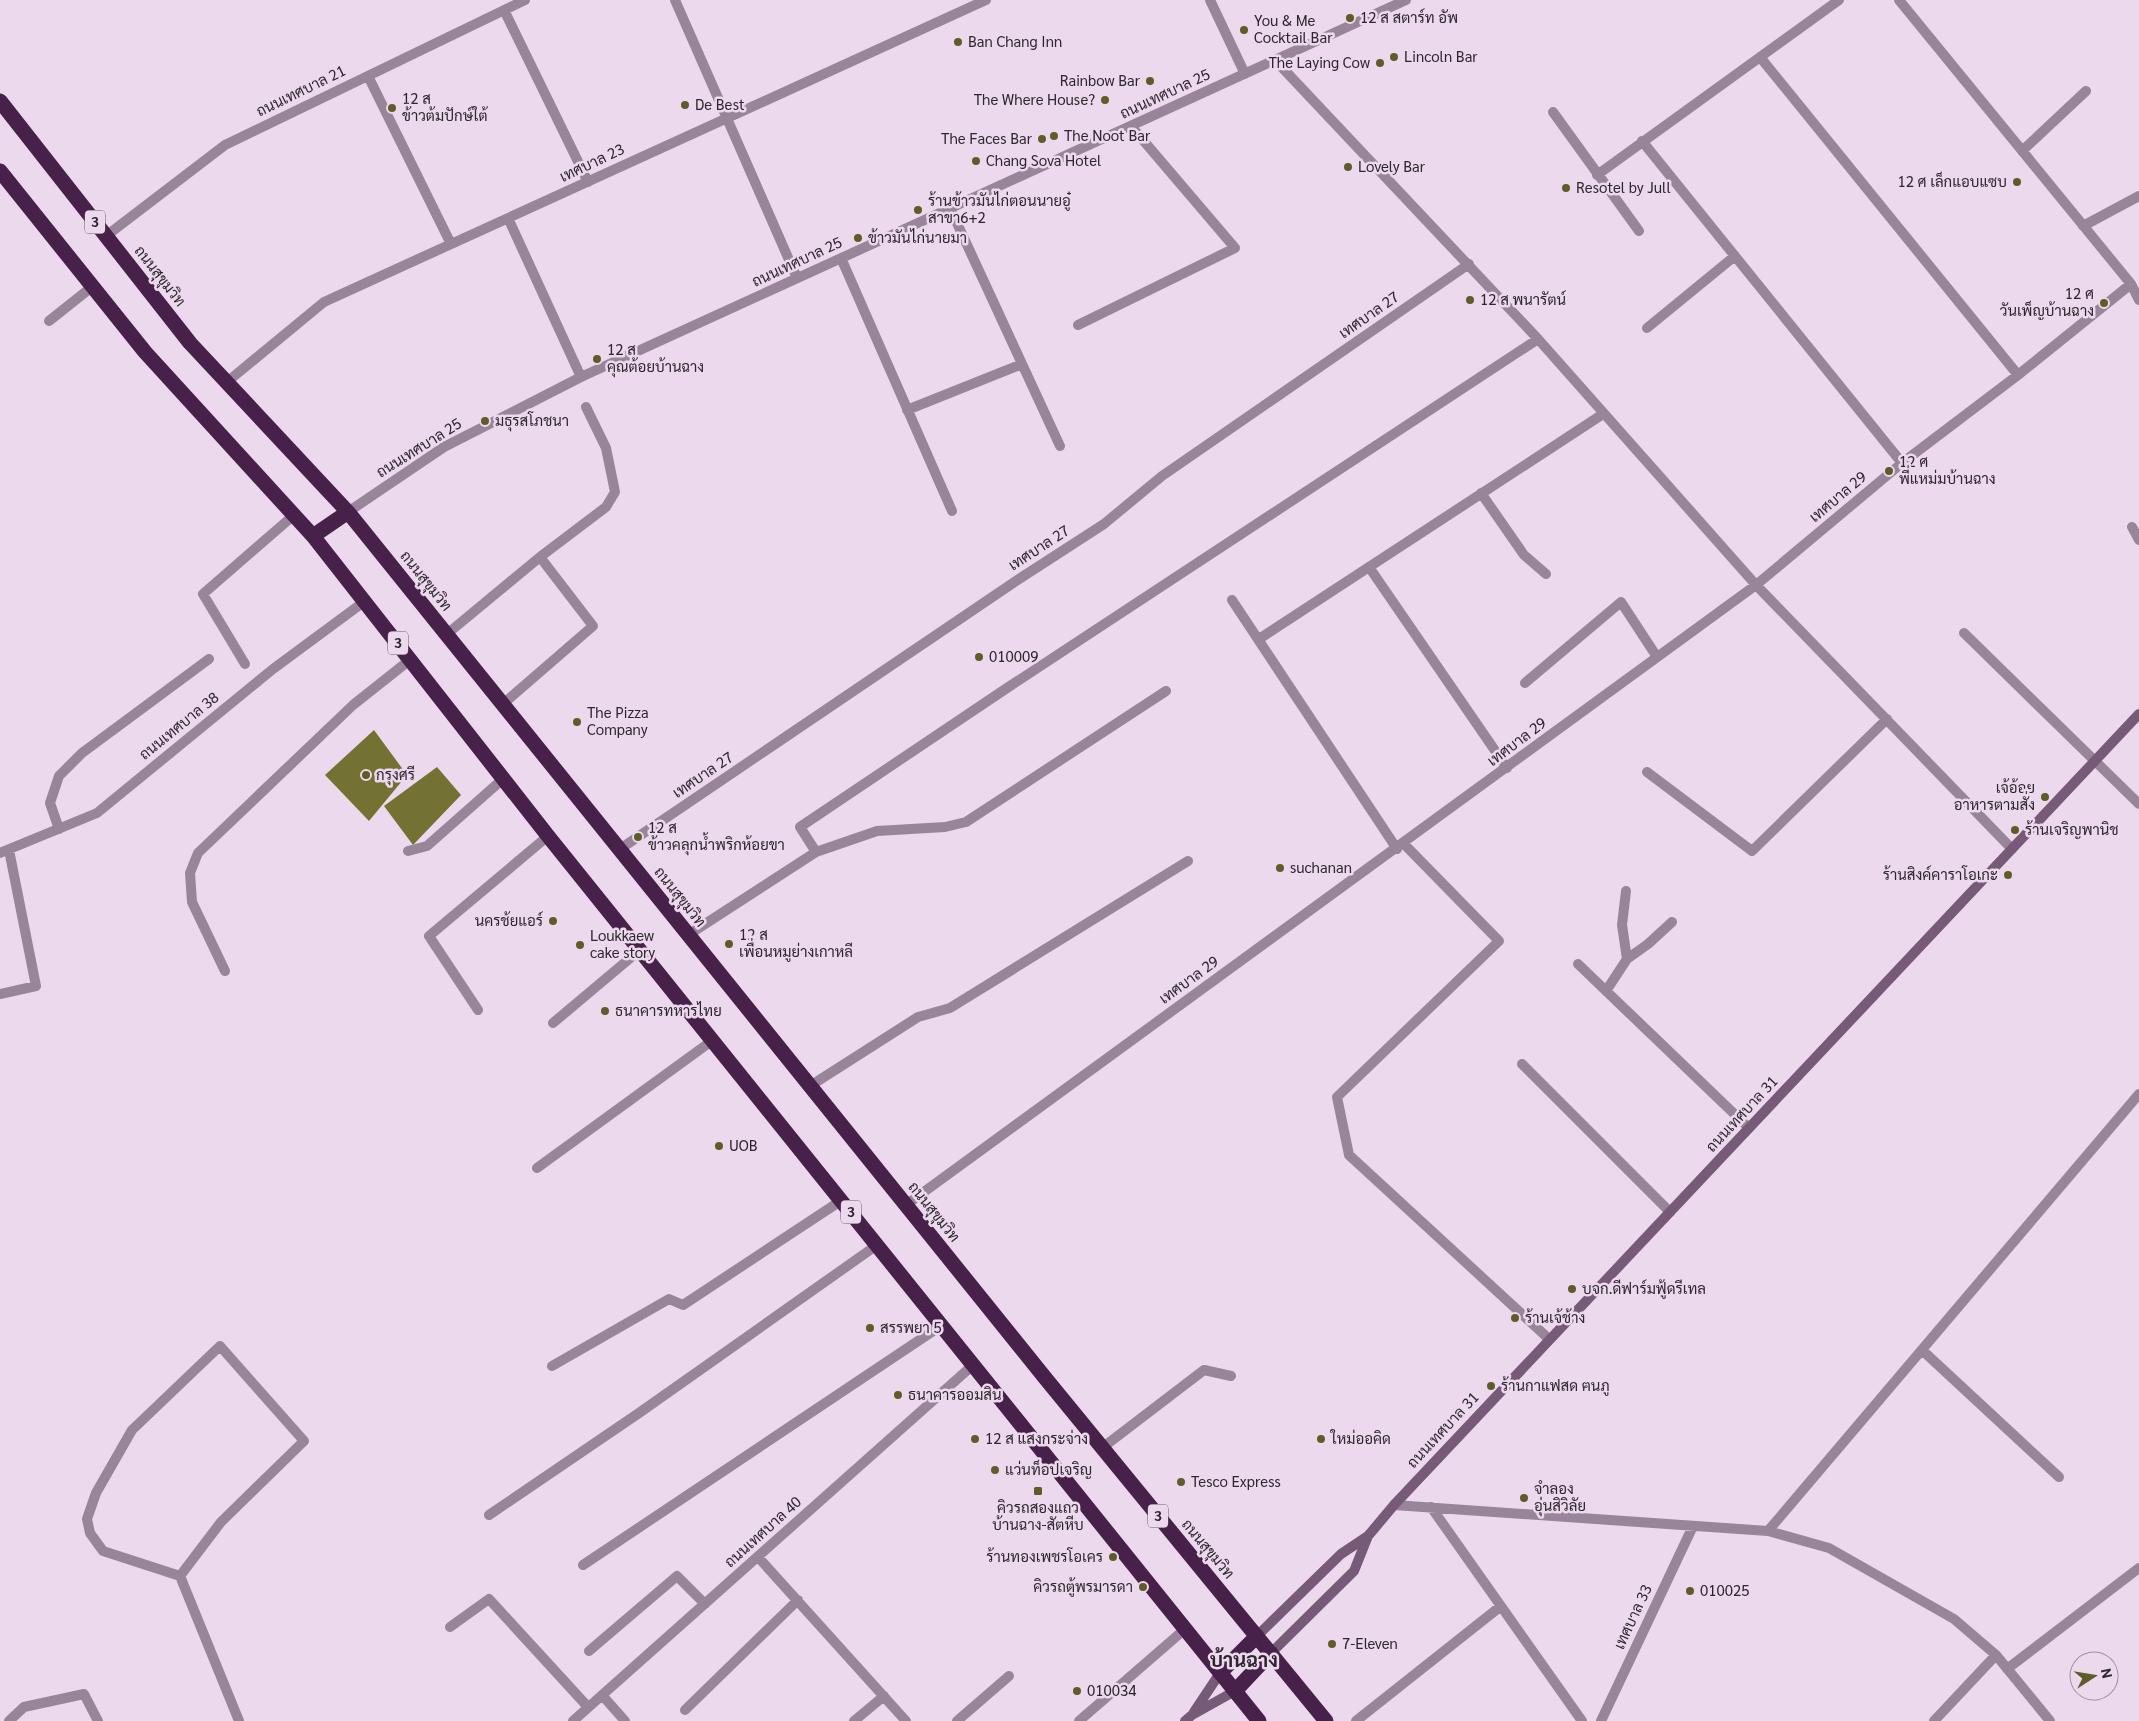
<svg xmlns="http://www.w3.org/2000/svg" width="2139" height="1721" viewBox="0 0 2139 1721" font-family="Georgia,Sarabun,serif">
	<style>
		.building { fill: #747232 }
		.lines { fill: none; stroke-linecap: round; stroke-linejoin: round }
		.lane { stroke: #99859a; stroke-width: 10 }
		.street { stroke: #99859a; stroke-width: 10 }
		.secondary { stroke: #765a78; stroke-width: 10 }
		.highway { stroke: #47214a; stroke-width: 15 }
		.poi-dot { fill: #5e5c28; stroke: #ecd9ed; stroke-width: 2 }
		.labels { text-anchor: middle; stroke-width: 5; stroke-linejoin: round; paint-order: stroke }
		.shield { fill: #ecd9ed; stroke: #685c68; stroke-width: 1 }
		.shield-label { font-size: 14px; font-weight: bold; fill: #2f272f }
		.poi-label { font-size: 15px; fill: #2f272f; stroke: #ecd9ed; text-anchor: start }
		.street-label { font-size: 15px; fill: #2f272f; stroke: #ecd9ed }
		.district-label { font-size: 20px; font-weight: bold; fill: #2f272f; stroke: #ecd9ed }
	</style>
	<rect width="100%" height="100%" fill="#ecd9ed"/>
	<path class="building" d="M374,730L407,775L369,821L325,775Z
		M437,767L461,795L413,845L384,806Z"/>
	<g class="lines">
		<path class="lane" d="M49,321L93,286
			M447,634L540,557L606,507L615,492L606,448L586,407
			M503,704L593,626L540,557
			M408,851L427,846L504,778
			M478,1010L429,936L548,836
			M553,1023L641,949
			M1102,1448L1204,1370L1231,1376
			M583,1565L942,1325"/>
		<path class="street" d="M675,0L797,278
			M1210,0L1245,74
			M1899,0L2131,284L2139,300
			M504,10L588,182
			M1760,57L2018,375
			M1275,60L1538,339L1756,585L2012,849
			M368,76L451,244
			M1553,112L1639,231
			M1642,141L1902,463
			M2022,151L2086,91
			M1597,175L1839,0
			M950,208L1060,446
			M508,218L581,377
			M2083,226L2139,196
			M106,236L225,145L525,0
			M841,258L952,511
			M1078,325L1235,248L1131,126
			M1647,328L1735,256
			M227,382L324,302L986,0
			M907,410L1022,364
			M1481,493L1524,555L1546,574
			M348,512L444,447L581,377L1406,0
			M2132,527L2139,540
			M1369,567L1507,768
			M1232,600L1397,849
			M1964,633L2139,804
			M1259,639L1603,414
			M245,664L203,594L294,515
			M1525,683L1621,602L1657,657
			M1647,772L1752,851L1887,719
			M59,829L50,803L59,776L82,753L209,659
			M1404,844L1499,941L1337,1097L1349,1155L1549,1339
			M620,849L1019,579L1104,524L1162,476L1469,264
			M816,852L800,827L1004,690L1538,339
			M0,853L97,813L273,669L365,601
			M688,935L816,852L877,831L945,827L966,822L1166,691
			M1627,959L1648,944L1672,922
			M1578,964L1749,1128
			M225,971L192,902L190,873L198,853L353,705L411,659
			M1606,991L1627,959L1622,925L1626,891
			M0,994L36,986L9,850
			M1522,1064L1670,1212
			M810,1086L918,1017L950,1008L1188,861
			M537,1168L713,1040
			M906,1205L1756,585L1902,463L2018,375L2131,284
			M220,1346L304,1441L221,1522L180,1576L103,1551L90,1533L87,1519L96,1493L132,1430Z
			M1922,1350L2059,1477
			M552,1366L669,1299L683,1305L842,1200
			M1394,1505L1768,1531L1829,1548L1954,1619L1996,1655L2050,1721
			M1431,1507L1582,1721
			M489,1515L639,1413L877,1245
			M1768,1531L2139,1094
			M758,1557L906,1721
			M180,1576L239,1721
			M450,1627L489,1599L588,1707
			M589,1651L677,1576L705,1604
			M2007,1669L2139,1568
			M602,1695L625,1721
			M685,1710L798,1600
			M9,1721L24,1707L84,1694L98,1721
			M573,1721L973,1365
			M854,1721L884,1696
			M957,1721L1009,1676
			M1079,1721L1185,1629
			M1356,1721L1501,1606
			M1601,1721L1693,1526
			M1934,1721L1996,1655"/>
		<path class="secondary" d="M1257,1636L1341,1554L1368,1536L1394,1505L2139,714
			M1271,1653L1354,1571L1368,1536
			M1194,1712L1220,1673
			M1185,1721L1192,1715L1235,1691"/>
		<path class="highway" d="M0,101L190,343L348,512L1046,1379L1326,1721
			M0,171L145,352L313,536L548,836L1259,1721
			M313,536L348,512
			M1220,1673L1257,1636
			M1235,1691L1271,1653"/>
	</g>
	<g class="poi-dot">
		<circle cx="1350" cy="18" r="5"/>
		<circle cx="1244" cy="30" r="5"/>
		<circle cx="958" cy="42" r="5"/>
		<circle cx="1394" cy="57" r="5"/>
		<circle cx="1380" cy="63" r="5"/>
		<circle cx="1150" cy="81" r="5"/>
		<circle cx="1105" cy="100" r="5"/>
		<circle cx="685" cy="105" r="5"/>
		<circle cx="392" cy="108" r="5"/>
		<circle cx="1054" cy="136" r="5"/>
		<circle cx="1042" cy="139" r="5"/>
		<circle cx="976" cy="161" r="5"/>
		<circle cx="1348" cy="167" r="5"/>
		<circle cx="2017" cy="182" r="5"/>
		<circle cx="1566" cy="188" r="5"/>
		<circle cx="918" cy="210" r="5"/>
		<circle cx="858" cy="238" r="5"/>
		<circle cx="1470" cy="300" r="5"/>
		<circle cx="2104" cy="303" r="5"/>
		<circle cx="597" cy="359" r="5"/>
		<circle cx="485" cy="421" r="5"/>
		<circle cx="1889" cy="471" r="5"/>
		<circle cx="979" cy="657" r="5"/>
		<circle cx="577" cy="722" r="5"/>
		<circle cx="366" cy="775" r="5"/>
		<circle cx="2045" cy="797" r="5"/>
		<circle cx="2015" cy="830" r="5"/>
		<circle cx="638" cy="837" r="5"/>
		<circle cx="1280" cy="868" r="5"/>
		<circle cx="2008" cy="875" r="5"/>
		<circle cx="553" cy="921" r="5"/>
		<circle cx="729" cy="944" r="5"/>
		<circle cx="580" cy="945" r="5"/>
		<circle cx="605" cy="1011" r="5"/>
		<circle cx="719" cy="1146" r="5"/>
		<circle cx="1572" cy="1289" r="5"/>
		<circle cx="1515" cy="1318" r="5"/>
		<circle cx="870" cy="1328" r="5"/>
		<circle cx="1491" cy="1386" r="5"/>
		<circle cx="898" cy="1395" r="5"/>
		<circle cx="975" cy="1439" r="5"/>
		<circle cx="1321" cy="1439" r="5"/>
		<circle cx="995" cy="1470" r="5"/>
		<circle cx="1181" cy="1482" r="5"/>
		<rect x="1033" y="1486" width="10" height="10" rx="2.5"/>
		<circle cx="1524" cy="1498" r="5"/>
		<circle cx="1113" cy="1557" r="5"/>
		<circle cx="1143" cy="1587" r="5"/>
		<circle cx="1690" cy="1591" r="5"/>
		<circle cx="1332" cy="1644" r="5"/>
		<circle cx="1077" cy="1691" r="5"/>
	</g>
	<g class="labels">
		<g class="shield">
			<rect x="85" y="210.5" width="20" height="23" rx="4"/>
			<rect x="388" y="631.5" width="20" height="23" rx="4"/>
			<rect x="841" y="1200.5" width="20" height="23" rx="4"/>
			<rect x="1148" y="1504.5" width="20" height="23" rx="4"/>
		</g>
		<g class="shield-label">
			<text x="95" y="227">3</text>
			<text x="398" y="648">3</text>
			<text x="851" y="1217">3</text>
			<text x="1158" y="1521">3</text>
		</g>
		<g class="poi-label">
			<text x="1360" y="23">12 ส สตาร์ท อัพ</text>
			<text x="1254" y="26">You &amp; Me<tspan x="1254" dy="17">Cocktail Bar</tspan></text>
			<text x="968" y="47">Ban Chang Inn</text>
			<text x="1404" y="62">Lincoln Bar</text>
			<text x="1370" y="68" text-anchor="end">The Laying Cow</text>
			<text x="1140" y="86" text-anchor="end">Rainbow Bar</text>
			<text x="402" y="104">12 ส<tspan x="402" dy="17">ข้าวต้มปักษ์ใต้</tspan></text>
			<text x="1095" y="105" text-anchor="end">The Where House?</text>
			<text x="695" y="110">De Best</text>
			<text x="1064" y="141">The Noot Bar</text>
			<text x="1032" y="144" text-anchor="end">The Faces Bar</text>
			<text x="986" y="166">Chang Sova Hotel</text>
			<text x="1358" y="172">Lovely Bar</text>
			<text x="2007" y="187" text-anchor="end">12 ศ เล็กแอบแซบ</text>
			<text x="1576" y="193">Resotel by Jull</text>
			<text x="928" y="206">ร้านข้าวมันไก่ตอนนายอู๋<tspan x="928" dy="17">สาขา6+2</tspan></text>
			<text x="868" y="243">ข้าวมันไก่นายมา</text>
			<text x="2094" y="299" text-anchor="end">12 ศ<tspan x="2094" dy="17">วันเพ็ญบ้านฉาง</tspan></text>
			<text x="1480" y="305">12 ส พนารัตน์</text>
			<text x="607" y="355">12 ส<tspan x="607" dy="17">คุณต้อยบ้านฉาง</tspan></text>
			<text x="495" y="426">มธุรสโภชนา</text>
			<text x="1899" y="467">12 ศ<tspan x="1899" dy="17">พี่แหม่มบ้านฉาง</tspan></text>
			<text x="989" y="662">010009</text>
			<text x="587" y="718">The Pizza<tspan x="587" dy="17">Company</tspan></text>
			<text x="376" y="780">กรุงศรี</text>
			<text x="2035" y="793" text-anchor="end">เจ้อ้อย<tspan x="2035" dy="17">อาหารตามสั่ง</tspan></text>
			<text x="648" y="833">12 ส<tspan x="648" dy="17">ข้าวคลุกน้ำพริกห้อยขา</tspan></text>
			<text x="2025" y="835">ร้านเจริญพานิช</text>
			<text x="1290" y="873">suchanan</text>
			<text x="1998" y="880" text-anchor="end">ร้านสิงค์คาราโอเกะ</text>
			<text x="543" y="926" text-anchor="end">นครช้ยแอร์</text>
			<text x="739" y="940">12 ส<tspan x="739" dy="17">เพื่อนหมูย่างเกาหลี</tspan></text>
			<text x="590" y="941">Loukkaew<tspan x="590" dy="17">cake story</tspan></text>
			<text x="615" y="1016">ธนาคารทหารไทย</text>
			<text x="729" y="1151">UOB</text>
			<text x="1582" y="1294">บจก.ดีฟาร์มฟู้ดรีเทล</text>
			<text x="1525" y="1323">ร้านเจ้ช้าง</text>
			<text x="880" y="1333">สรรพยา 5</text>
			<text x="1501" y="1391">ร้านกาแฟสด ฅนภู</text>
			<text x="908" y="1400">ธนาคารออมสิน</text>
			<text x="985" y="1444">12 ส แสงกระจ่าง</text>
			<text x="1331" y="1444">ใหม่ออคิด</text>
			<text x="1005" y="1475">แว่นท็อปเจริญ</text>
			<text x="1191" y="1487">Tesco Express</text>
			<text x="1534" y="1494">จำลอง<tspan x="1534" dy="17">อุ่นสิวิลัย</tspan></text>
			<text x="1038" y="1513" text-anchor="middle">คิวรถสองแถว<tspan x="1038" dy="17">บ้านฉาง-สัตหีบ</tspan></text>
			<text x="1103" y="1562" text-anchor="end">ร้านทองเพชรโอเคร</text>
			<text x="1133" y="1592" text-anchor="end">คิวรถตู้พรมารดา</text>
			<text x="1700" y="1596">010025</text>
			<text x="1342" y="1649">7-Eleven</text>
			<text x="1087" y="1696">010034</text>
		</g>
		<g class="street-label">
			<text transform="translate(301 91) rotate(-26)" y="5">ถนนเทศบาล 21</text>
			<text transform="translate(1165 94) rotate(-25)" y="5">ถนนเทศบาล 25</text>
			<text transform="translate(592 163) rotate(-25)" y="5">เทศบาล 23</text>
			<text transform="translate(797 262) rotate(-25)" y="5">ถนนเทศบาล 25</text>
			<text transform="translate(160 276) rotate(52)" y="5">ถนนสุขุมวิท</text>
			<text transform="translate(1369 315) rotate(-35)" y="5">เทศบาล 27</text>
			<text transform="translate(419 448) rotate(-32)" y="5">ถนนเทศบาล 25</text>
			<text transform="translate(1838 497) rotate(-40)" y="5">เทศบาล 29</text>
			<text transform="translate(1039 548) rotate(-33)" y="5">เทศบาล 27</text>
			<text transform="translate(426 581) rotate(51)" y="5">ถนนสุขุมวิท</text>
			<text transform="translate(179 726) rotate(-39)" y="5">ถนนเทศบาล 38</text>
			<text transform="translate(1517 742) rotate(-37)" y="5">เทศบาล 29</text>
			<text transform="translate(703 775) rotate(-34)" y="5">เทศบาล 27</text>
			<text transform="translate(680 897) rotate(51)" y="5">ถนนสุขุมวิท</text>
			<text transform="translate(1189 980) rotate(-36)" y="5">เทศบาล 29</text>
			<text transform="translate(1742 1114) rotate(-47)" y="5">ถนนเทศบาล 31</text>
			<text transform="translate(934 1212) rotate(51)" y="5">ถนนสุขุมวิท</text>
			<text transform="translate(1443 1430) rotate(-47)" y="5">ถนนเทศบาล 31</text>
			<text transform="translate(763 1532) rotate(-42)" y="5">ถนนเทศบาล 40</text>
			<text transform="translate(1208 1549) rotate(50)" y="5">ถนนสุขุมวิท</text>
			<text transform="translate(1633 1617) rotate(-65)" y="5">เทศบาล 33</text>
		</g>
		<g class="district-label">
			<text x="1244" y="1667">บ้านฉาง</text>
		</g>
	</g>
	<g transform="translate(2094 1676) rotate(78)"><circle r="24" fill="#ecd9ed" stroke="#a092a1"/>
	<path d="M0-4L9 19L0 12L-9 19Z" fill="#5e5c28"/>
	<text y="-8" font-size="14" font-weight="bold" text-anchor="middle" fill="#2f272f">N</text>
	</g>
</svg>
